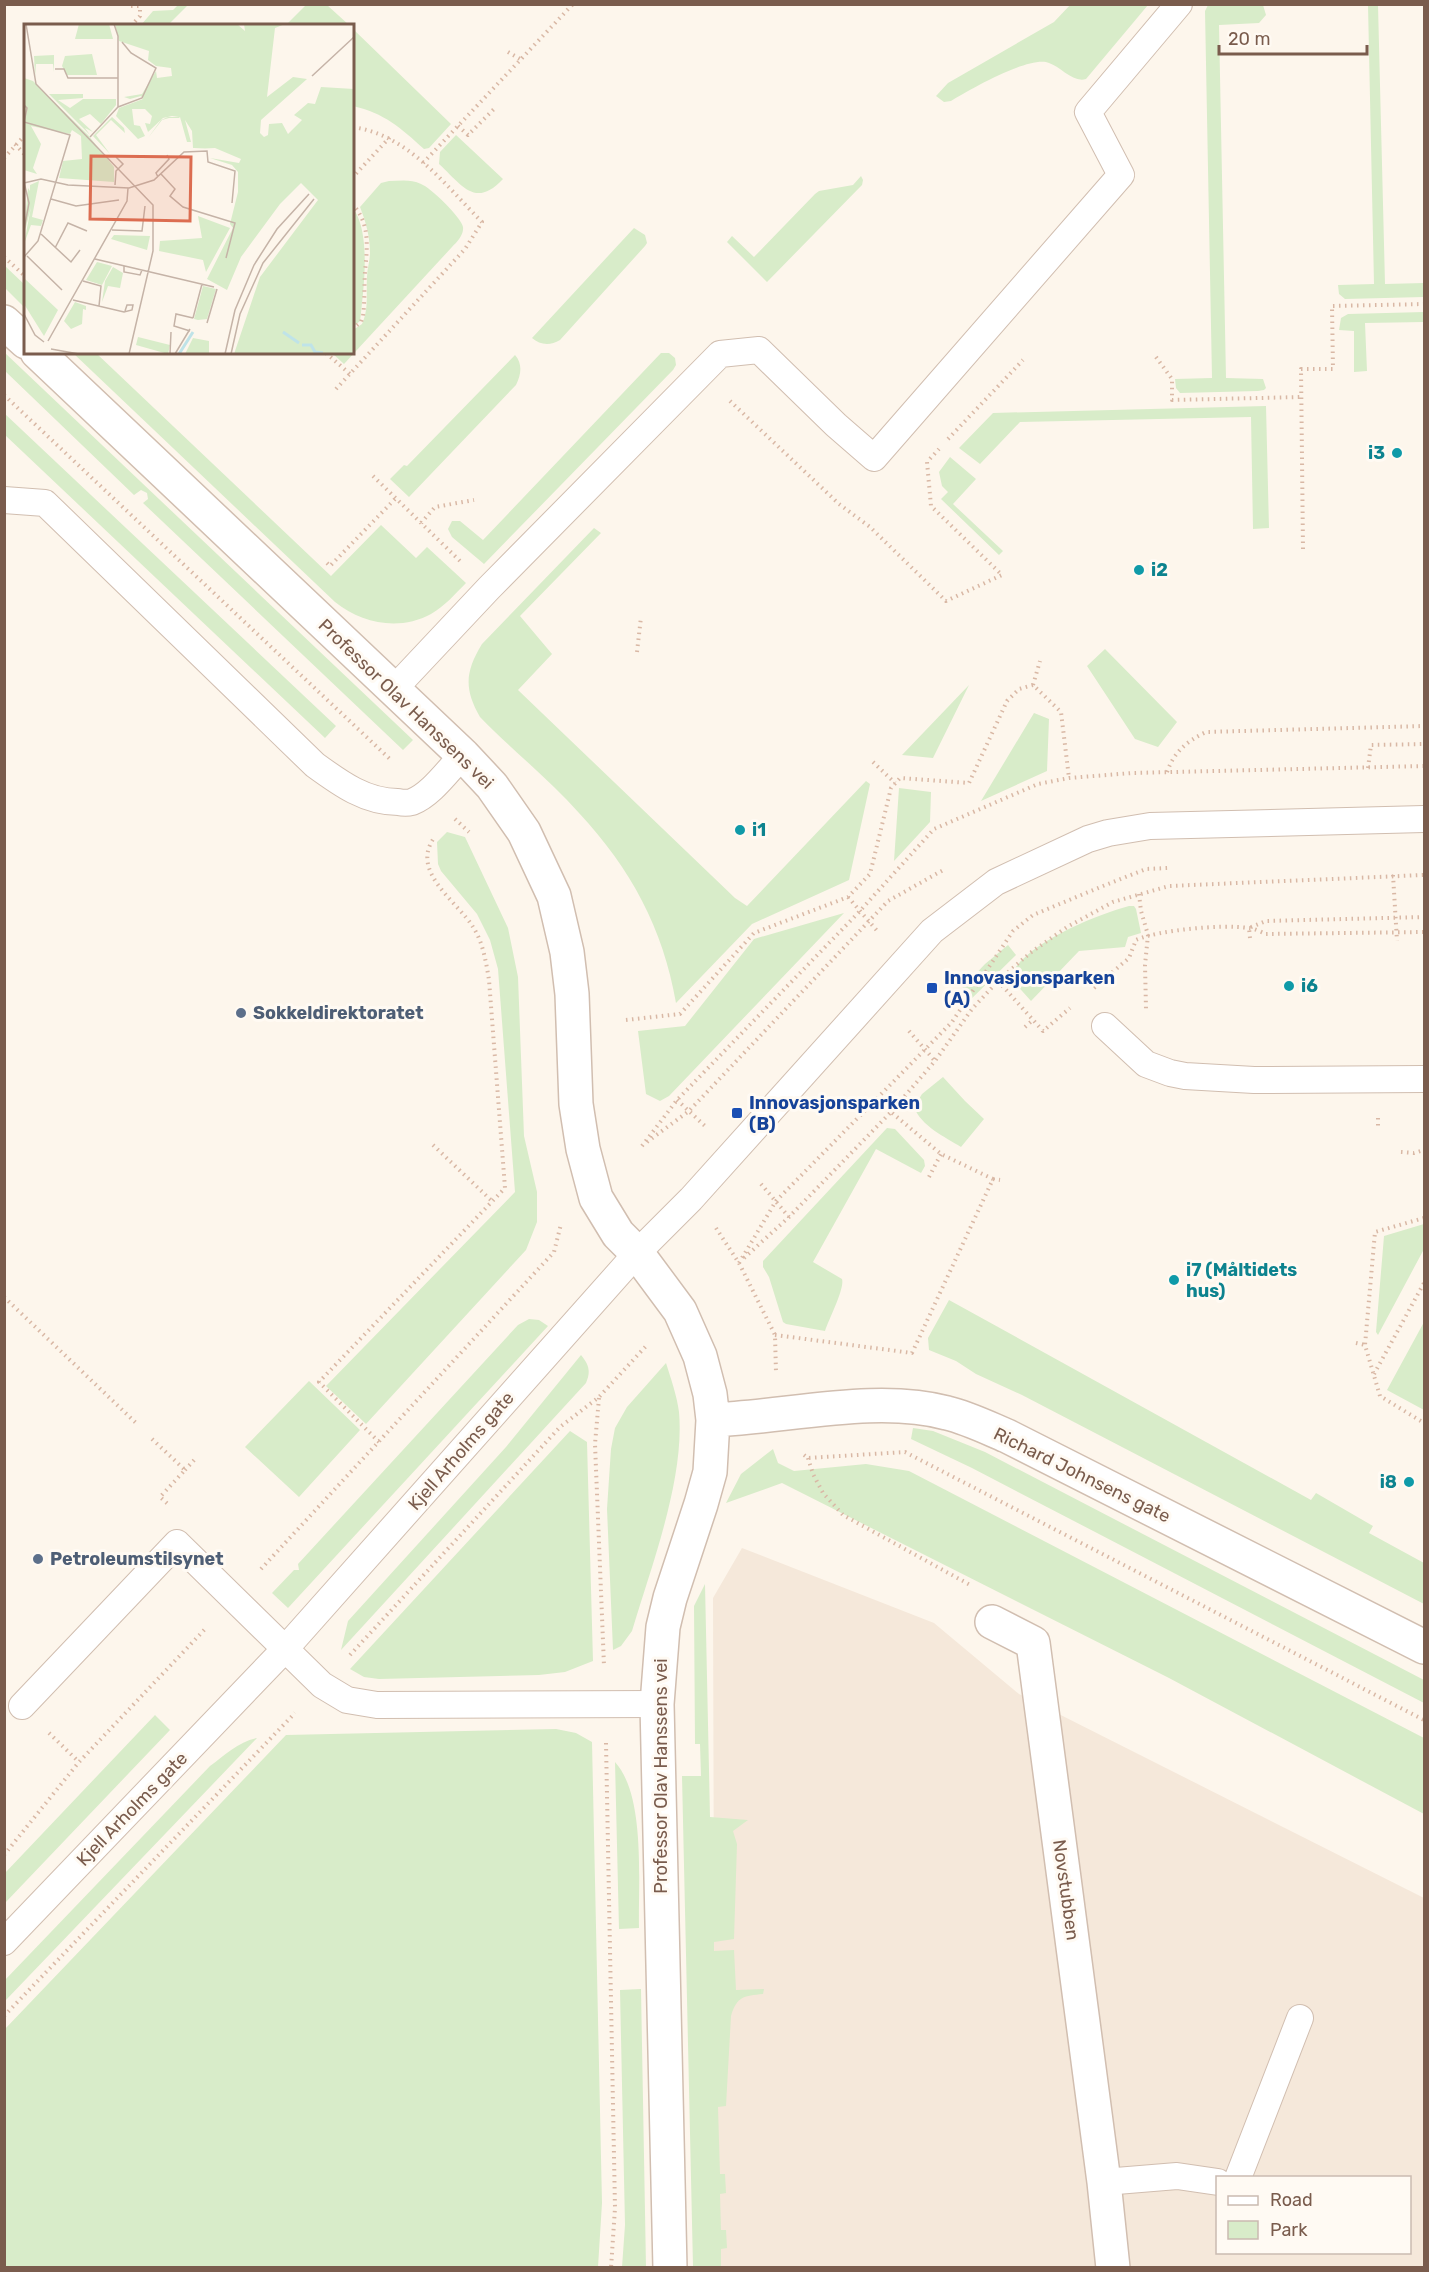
<svg xmlns="http://www.w3.org/2000/svg" width="1429" height="2272" viewBox="0 0 1429 2272" font-family="Rubik,sans-serif">
	<style>
		.residential { fill: #f5e8da; fill-rule: evenodd }
		.green { fill: #d8ecc9 }
		.lines { fill: none; stroke-linecap: round; stroke-linejoin: round }
		.service-casing { stroke: #d1beb0; stroke-width: 28 }
		.minor-casing { stroke: #d1beb0; stroke-width: 36 }
		.path { stroke: #d9b8a5; stroke-width: 4; stroke-dasharray: 1.5 4.5; stroke-linecap: butt }
		.service { stroke: #fff; stroke-width: 26 }
		.minor { stroke: #fff; stroke-width: 33 }
		.culture-dot { fill: #0f9aa8; stroke: #fffaf3; stroke-width: 2 }
		.transit-dot { fill: #1a4fb4; stroke: #fffaf3; stroke-width: 2 }
		.service-dot { fill: #5c6f8a; stroke: #fffaf3; stroke-width: 2 }
		.labels { text-anchor: middle; stroke-width: 6; stroke-linejoin: round; paint-order: stroke }
		.culture-label { font-size: 18px; font-weight: bold; fill: #0d838f; stroke: #fffaf3; text-anchor: start }
		.street-label { font-size: 18px; fill: #7a5c4d; stroke: #fffaf3 }
		.transit-label { font-size: 18px; font-weight: bold; fill: #164399; stroke: #fffaf3; text-anchor: start }
		.service-label { font-size: 18px; font-weight: bold; fill: #4e5e75; stroke: #fffaf3; text-anchor: start }
		.inset-river { fill: none; stroke: #bfe3e8; stroke-width: 3 }
		.inset-road { fill: none; stroke: #c5b3a7; stroke-width: 1.5 }
		.view { fill: #dc6d51; fill-opacity: 0.15; stroke: #dc6d51; stroke-width: 3 }
		.inset-edge { fill: none; stroke: #7a5c4d; stroke-width: 3 }
	</style>
	<rect width="100%" height="100%" fill="#fdf6ec"/>
	<path class="residential" d="M742,1548L934,1623L1019,1694L1424,1898V2267H715L713,1598ZM1218,2178H1410V2252H1218Z"/>
	<path class="green" d="M1071,4L1148,5L1086,79C1073,83 1061,67 1049,63C1030,55 969,90 951,101L944,102L936,96L948,83L1054,22Z
		M178,5H188L168,25H141L153,11L173,10Z
		M306,5H327L349,25H286Z
		M1208,5H1263L1266,15L1259,23L1219,25L1226,378L1263,379L1266,388L1264,390L1258,391L1180,393L1176,388L1175,379L1212,378L1205,11Z
		M1368,5H1378L1385,284L1424,283V297L1345,299L1339,294L1338,285L1374,284Z
		M353,29L451,124L429,148L424,149C401,128 384,113 353,106Z
		M456,135L503,179C475,209 462,185 439,164L440,152Z
		M861,176L863,180L862,185L767,282L727,242L732,236L754,257L815,194L819,191L853,185Z
		M389,181C400,181 411,179 421,184C430,187 462,218 463,227C464,235 457,242 452,247L344,364L332,353L352,352L353,330L362,324C369,309 366,293 367,277C367,269 370,261 370,253C370,237 366,222 360,207L381,183Z
		M355,211C370,237 364,284 361,313L360,321L353,327L352,214Z
		M634,228L645,235L647,243L645,246L560,340C550,346 540,345 532,338Z
		M4,265L25,285V308L5,288Z
		M1424,312V322L1365,323L1367,371L1354,372V331L1339,330L1341,318L1348,314Z
		M4,352L413,740L403,750L143,503L148,499L147,493L141,490L134,495L5,371Z
		M73,353H96L331,576L381,525L416,558L427,547L466,583C455,594 445,606 431,614C400,631 362,624 335,602Z
		M661,353H669L675,358L676,365L673,370L484,564L452,537L448,529L452,521H460L483,540Z
		M515,355C523,364 521,375 516,385L409,497L390,479L404,465L407,466Z
		M1266,406L1269,528L1253,529L1251,417L1020,422L980,464L959,448L993,413Z
		M4,413L336,726L325,738L5,435Z
		M950,457L976,479L953,504L1003,551L999,555L941,499L948,492L942,486L939,472Z
		M594,528L601,533L520,616L552,654L518,690L735,898L747,906L866,781L870,784L849,880L752,924L676,1003C663,928 631,869 579,813C549,779 512,750 480,717C464,689 465,672 482,644Z
		M1105,649L1177,722L1158,747L1135,739L1087,666Z
		M969,685L933,758L902,755Z
		M1034,713L1049,719L1047,771L981,801Z
		M899,788L931,792L930,822L894,861Z
		M447,832L465,837L508,928L518,977L524,1136L537,1192V1222L526,1250L366,1424L326,1386L515,1192L498,969L490,940L477,914L441,871L438,864L437,842Z
		M1129,906H1134L1136,909L1141,933L1128,937L1125,947L1079,951L1031,1001L1013,981L1011,975C1026,943 1096,915 1129,906Z
		M844,913L669,1096L660,1101L646,1094L638,1031L685,1026L754,939Z
		M1008,945L1016,955L963,1007L954,997L985,964Z
		M943,1077L965,1101L984,1119L961,1147C945,1137 921,1126 914,1107L922,1094Z
		M887,1128L895,1129L924,1160L925,1166L921,1173L876,1149L813,1262L842,1279C845,1288 829,1319 825,1331L786,1324L783,1322L769,1277L763,1267V1261Z
		M1424,1224V1249L1378,1335L1376,1332L1384,1236Z
		M949,1300L1311,1500L1316,1493L1373,1526L1369,1533L1424,1563V1604L1022,1395L976,1374L956,1361L929,1350L928,1338Z
		M529,1319L539,1320L548,1326L288,1608L272,1593L294,1570H299L298,1564L518,1325Z
		M1424,1322V1410L1387,1390Z
		M581,1355C589,1365 591,1371 586,1383L341,1650L348,1621L506,1447Z
		M666,1363C671,1379 677,1396 679,1412C685,1479 651,1567 632,1631L621,1646L613,1650L607,1509L611,1449L615,1428L627,1407Z
		M309,1381L360,1430L299,1497L245,1447Z
		M913,1428L933,1431L985,1452L1424,1680V1703L972,1468L911,1439Z
		M570,1431L587,1442L593,1661L565,1672L539,1675L379,1679L364,1677L350,1669Z
		M773,1449L778,1463L794,1471L866,1464L909,1471L1424,1738V1814L1169,1678L782,1483L726,1503L741,1474Z
		M705,1584L710,1817L748,1820L733,1831L737,1844L734,1939L714,1942V1951L734,1950L736,1990L764,1989L763,1994C744,1996 737,1996 731,2016L726,2106L718,2107L720,2174H725L726,2193L720,2194L721,2230H726L727,2248L721,2249V2268L693,2267L682,1776H701L700,1744H695L694,1606Z
		M155,1715L170,1730L5,1903V1873Z
		M556,1729L576,1733L592,1742L602,2203L598,2267H5V2029L286,1735Z
		M257,1738L5,2001V1980L210,1766C224,1756 239,1741 257,1738Z
		M615,1762C646,1796 638,1883 639,1928L619,1929Z
		M641,1989L646,2267H622L625,2225L620,1990Z"/>
	<g class="lines">
		<g class="service-casing">
			<path id="service" d="M4,500L45,503L315,765C341,784 366,802 398,802C403,803 408,803 412,802C432,794 448,770 463,755
				M394,689L489,588L720,354L759,350L836,425L874,458L1121,175L1088,112L1179,4
				M1105,1026L1146,1064L1170,1073L1185,1076L1254,1080L1424,1079
				M22,1706L177,1543L322,1685L347,1700L377,1705L657,1704
				M4,1942L285,1649L637,1253L691,1199L932,931L996,882L1088,839L1108,833L1150,826L1424,819
				M1238,2178L1300,2018
				M1104,2182L1177,2176L1218,2182"/>
		</g>
		<g class="minor-casing">
			<path id="minor" d="M4,322L26,342
				M37,352L463,755L492,786L524,832L554,896L567,952L572,994L576,1104L583,1149L596,1198L618,1234L637,1253L680,1311L700,1356L710,1394L713,1420L710,1472L701,1504L670,1598L663,1627L657,1704L670,2268
				M713,1420C787,1417 876,1394 947,1413C968,1418 988,1428 1007,1436L1424,1647
				M992,1622L1033,1643L1104,2182L1113,2268"/>
		</g>
		<path class="path" d="M131,6H140
			M131,26L140,16V4
			M508,52L520,59
			M458,126L468,135L494,109
			M15,144L26,156
			M4,158L26,134
			M423,163L573,4
			M352,178L390,137
			M352,204C371,223 367,249 365,272C364,287 365,301 363,316L361,322L352,329
			M4,257L26,277
			M326,353L350,374
			M1156,357L1172,379V400L1302,397
			M336,389L465,249L482,222C445,185 408,134 352,127
			M4,395L392,761
			M730,401L839,504L870,527L946,601L1002,575L931,506L927,462L939,449
			M948,439L1023,360
			M373,476L460,561
			M421,523L435,507L474,500
			M1303,549L1301,369H1333L1332,306L1424,304
			M327,563L330,566L395,499
			M637,652L641,617
			M1033,685L1040,661
			M873,762L895,783
			M1368,768L1371,745L1424,744
			M1167,772C1174,752 1187,741 1206,732L1424,726
			M455,819L469,832
			M1393,875L1397,941
			M1139,894L1141,911L1148,935L1145,965L1146,1009
			M848,897L879,933
			M1250,938L1249,928L1266,921L1424,917
			M998,981L1043,1031L1070,1008
			M1094,988L1129,958L1136,940C1158,930 1223,924 1248,928C1254,928 1261,932 1266,934L1424,932
			M626,1020L680,1014L754,933L848,897L870,874L891,788L900,778L969,783L1007,701L1019,689L1033,685L1061,712L1069,778
			M1025,1027L1033,1020
			M909,1031L935,1061
			M677,1100L705,1126
			M1378,1118V1128
			M647,1142L689,1111L888,901L945,869
			M433,1145L493,1202
			M642,1146L677,1100L859,912L934,829L1038,784L1069,778L1132,773L1424,766
			M1401,1152L1414,1153L1424,1150
			M929,1177L941,1154
			M993,1179L1000,1180
			M761,1184L789,1217
			M1424,1218L1375,1232L1365,1345L1380,1396L1424,1423
			M716,1228L739,1263L775,1335L776,1373
			M744,1258L789,1217L891,1112L935,1061L972,1009L998,981L1030,953L1067,927L1113,902L1169,886L1424,875
			M739,1263L776,1201L952,1022L1013,931L1033,915L1103,886L1146,869L1168,868
			M4,1297L136,1423
			M775,1335L912,1353L993,1179L941,1154L891,1112
			M1356,1343L1365,1345
			M1374,1374L1424,1283
			M599,1398L595,1444L604,1666
			M152,1439L185,1470L160,1497L170,1506
			M379,1442L319,1382L505,1188L489,980C486,962 483,942 473,927C457,901 410,872 434,838
			M804,1455L808,1458L905,1452L1424,1720
			M808,1458L813,1474L823,1493L843,1515L972,1586
			M185,1470L196,1458
			M261,1569L554,1252L561,1224
			M350,1655L560,1427L599,1397L647,1345
			M49,1733L79,1762
			M606,1743L615,2208L611,2268
			M4,1855L79,1762L207,1627
			M4,2016L295,1713"/>
		<use href="#service" class="service"/>
		<use href="#minor" class="minor"/>
	</g>
	<g class="culture-dot">
		<circle cx="1397" cy="453" r="6"/>
		<circle cx="1139" cy="570" r="6"/>
		<circle cx="740" cy="830" r="6"/>
		<circle cx="1289" cy="986" r="6"/>
		<circle cx="1174" cy="1280" r="6"/>
		<circle cx="1409" cy="1482" r="6"/>
	</g>
	<g class="transit-dot">
		<rect x="926" y="982" width="12" height="12" rx="3"/>
		<rect x="731" y="1107" width="12" height="12" rx="3"/>
	</g>
	<g class="service-dot">
		<circle cx="241" cy="1013" r="6"/>
		<circle cx="38" cy="1559" r="6"/>
	</g>
	<g class="labels">
		<g class="culture-label">
			<text x="1385" y="459" text-anchor="end">i3</text>
			<text x="1151" y="576">i2</text>
			<text x="752" y="836">i1</text>
			<text x="1301" y="992">i6</text>
			<text x="1186" y="1276">i7 (Måltidets<tspan x="1186" dy="21">hus)</tspan></text>
			<text x="1397" y="1488" text-anchor="end">i8</text>
		</g>
		<g class="street-label">
			<text transform="translate(406 704) rotate(44)" y="6">Professor Olav Hanssens vei</text>
			<text transform="translate(461 1451) rotate(-49)" y="6">Kjell Arholms gate</text>
			<text transform="translate(1082 1475) rotate(26)" y="6">Richard Johnsens gate</text>
			<text transform="translate(661 1776) rotate(-90)" y="6">Professor Olav Hanssens vei</text>
			<text transform="translate(132 1809) rotate(-46)" y="6">Kjell Arholms gate</text>
			<text transform="translate(1066 1890) rotate(82)" y="6">Novstubben</text>
		</g>
		<g class="transit-label">
			<text x="944" y="984">Innovasjonsparken<tspan x="944" dy="21">(A)</tspan></text>
			<text x="749" y="1109">Innovasjonsparken<tspan x="749" dy="21">(B)</tspan></text>
		</g>
		<g class="service-label">
			<text x="253" y="1019">Sokkeldirektoratet</text>
			<text x="50" y="1565">Petroleumstilsynet</text>
		</g>
	</g>
	<g transform="translate(24 24)">
		<rect width="330" height="330" fill="#fdf6ec"/>
		<path d="M55,0H85L89,15H51ZM91,0H213L221,7L220,0H261L251,4L243,73L269,53L283,55L237,96L236,109L240,113L244,111L245,100L258,99L264,110L278,96L270,91L284,79L291,80L297,63L330,65V330H210L236,253L294,176L277,159L256,180L217,233L203,266L183,255L209,204L206,200L214,168V148L208,141L186,134L215,139L217,135L191,124L170,125L181,124H169L168,107L161,96L167,118H163L156,93L155,94H145L138,96L124,114L137,96L144,93H155L148,92L139,94L124,108L121,99L126,100L128,92L121,85H108L110,101L116,102L121,112L114,115L92,92L95,84L119,75L117,72L106,75L100,73L118,70L132,47L133,54L148,52L147,44L132,42L124,36L125,27L95,17ZM68,30L73,51H43L38,42L41,32ZM30,31V48L29,40H12L11,53L10,32ZM0,54L9,57L64,111L90,143V158L35,154L39,137L58,135L57,112L48,106L46,110L7,102L17,120L9,144L13,150L0,146ZM25,70H59V74L34,76L46,84L59,75H92V81L77,100L66,90L55,95L69,108L61,104L66,111ZM88,93L100,104L101,109L87,96L72,111L86,130L69,112ZM15,157L8,193L19,196L17,202L7,201L0,220L7,183L0,211L4,164L6,167V161ZM174,192L206,204L182,248L179,236L135,227L136,217L178,214ZM90,211L126,212L123,226L87,215ZM73,238L88,242L78,261L62,256ZM89,243L99,249L96,264L84,262L78,278L81,257ZM0,254L34,286L20,312L0,280ZM179,262L192,265L183,295L174,296L170,295ZM51,278L62,282V286L59,285L58,300L47,305L40,297ZM114,313L146,321L144,330L112,321ZM169,314L185,317V330H161Z" fill="#d8ecc9"/>
		<path class="inset-river" d="M259,308L275,319M278,321H287L291,328L299,329M155,330L169,308"/>
		<path class="inset-road" d="M2,0L12,60L129,181V227L105,330M31,45H40L44,54H94M288,52L330,13M0,81L3,84L0,98L46,111L14,217L0,233M94,83L118,74L132,44L107,29L98,18M66,113L94,83V12L90,0M137,150L151,165L146,172L159,183L211,199L202,234M134,153L132,149L145,135L143,131M0,158L5,179L0,206M0,159L17,155L44,161L105,164L130,156L160,128L183,127L184,138L211,147L208,179M91,161L92,147L99,140L92,133M27,175L52,182L95,176M88,206L118,207L121,182M17,210L47,238L56,226M31,224L44,199L63,207M3,232L38,266M71,235L190,263M100,242V248L116,251L118,246M59,257L77,262L75,282M49,276L100,288L108,286L109,281H103L101,287M0,290L11,311L20,318M169,294L178,260M183,299L193,265M166,307L150,302L152,290L169,294M24,317L103,177L104,164M27,325L55,330M146,330L147,308M151,330L166,305M201,330L211,286L230,241L253,205L285,170M207,330L216,290L239,239L290,175"/>
		<path class="view" d="M67,132L167,133L166,197L66,195Z"/>
		<rect width="330" height="330" class="inset-edge"/>
	</g>
	<rect width="1429" height="2272" fill="none" stroke="#7a5c4d" stroke-width="12"/>
	<rect x="1216" y="2176" width="195" height="78" fill="#fffaf3" stroke="#cabbb1" stroke-width="1.5"/>
	<rect x="1228" y="2196" width="30" height="9" fill="#ffffff" stroke="#cabbb1" stroke-width="1.5"/>
	<text x="1270" y="2206" font-size="18" fill="#7a5c4d">Road</text>
	<rect x="1228" y="2221" width="30" height="18" fill="#d8ecc9" stroke="#cabbb1" stroke-width="1.5"/>
	<text x="1270" y="2236" font-size="18" fill="#7a5c4d">Park</text>
	<path d="M1219 45v9h148v-9" fill="none" stroke="#7a5c4d" stroke-width="3"/>
	<text x="1228" y="45" font-size="18" fill="#7a5c4d" stroke="#fffaf3" stroke-width="4.5" paint-order="stroke">20 m</text>
</svg>
